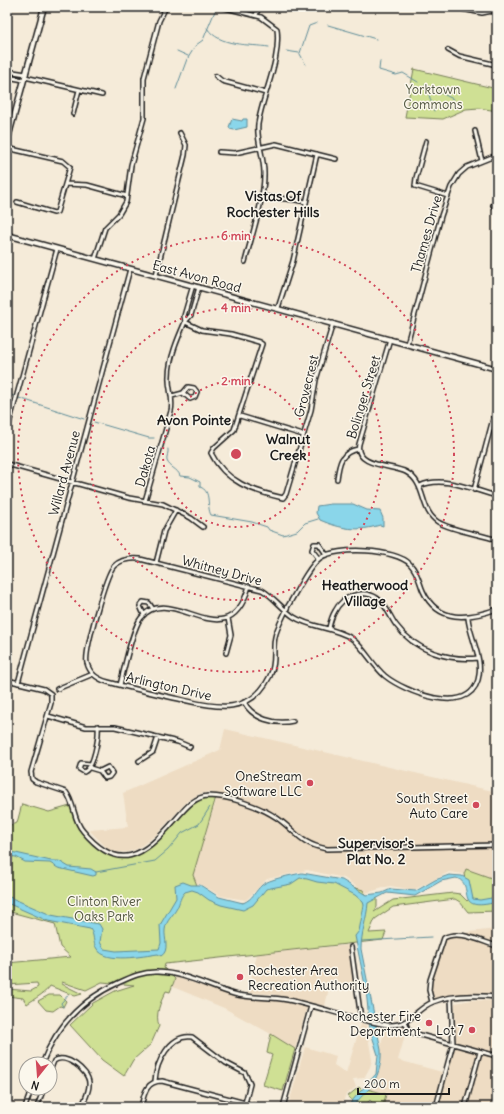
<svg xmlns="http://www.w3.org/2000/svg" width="504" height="1114" viewBox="0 0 504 1114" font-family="Delius,sans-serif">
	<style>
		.built { fill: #eedcc3 }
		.green { fill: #cfe094; stroke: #767e58 }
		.water { fill: #8ad6ea; stroke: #5e8c98 }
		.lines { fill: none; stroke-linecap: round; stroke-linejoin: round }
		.stream { stroke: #5e8c98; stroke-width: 1 }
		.minor-casing { stroke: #1c1c1c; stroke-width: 6 }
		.major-casing { stroke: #1c1c1c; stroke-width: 7 }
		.minor { stroke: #fbf7ec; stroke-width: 3 }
		.major { stroke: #fbf7ec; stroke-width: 4 }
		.ring { fill: none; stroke: #d1495b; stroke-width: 2; stroke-dasharray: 2 4 }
		.poi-dot { fill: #d1495b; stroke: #fbf7ec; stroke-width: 1.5 }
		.labels { text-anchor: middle; stroke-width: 3; stroke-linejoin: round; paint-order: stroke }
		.park-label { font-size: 13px; fill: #525740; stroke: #fbf7ec }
		.street-label { font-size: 13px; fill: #1c1c1c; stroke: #fbf7ec }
		.poi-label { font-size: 13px; fill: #1c1c1c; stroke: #fbf7ec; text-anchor: end }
		.neighbourhood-label { font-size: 14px; font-weight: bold; fill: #1c1c1c; stroke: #fbf7ec }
		.centre { fill: #d1495b; stroke: #fbf7ec; stroke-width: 2 }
		.ring-label { font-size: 12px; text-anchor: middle; font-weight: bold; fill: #d1495b; stroke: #fbf7ec; stroke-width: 3; stroke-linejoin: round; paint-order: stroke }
	</style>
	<rect width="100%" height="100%" fill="#f5ebd9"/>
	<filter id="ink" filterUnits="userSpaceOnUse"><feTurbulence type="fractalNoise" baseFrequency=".025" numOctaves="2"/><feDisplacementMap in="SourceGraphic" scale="8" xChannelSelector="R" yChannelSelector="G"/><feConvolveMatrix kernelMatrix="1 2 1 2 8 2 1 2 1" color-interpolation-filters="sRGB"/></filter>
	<g filter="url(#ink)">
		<path class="built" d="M225,729L497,792V880L466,869L464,874L449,872L414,890L390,886L366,893L344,878L307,870L267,879L246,900L221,896L200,884L195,883L193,874L218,794L208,792L199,794L187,801L157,834L137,849L128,852H117L109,850L89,830L128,827L123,793L220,750Z
			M497,929V995L455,994L435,998L432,993V980L445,938L470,932Z
			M348,945L355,986L330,983L325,1006L272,994L248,993L257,954Z
			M175,977L237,997L279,1000L307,1007L295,1049L271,1034L224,1008L173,987Z
			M472,1000L497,1001V1107H439L456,1040L455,1003Z
			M361,1024L366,1025L372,1060L370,1067L364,1078L353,1079L356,1087L345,1096L342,1107H288L305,1047L336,1056L334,1065L346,1073Z
			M403,1025L406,1032L398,1060L442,1072L433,1107H383L386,1094L369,1089L377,1077L381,1062V1047L384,1030Z"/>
		<path class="green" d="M414,69L497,89V111L479,108L466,109L443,119L405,117Z
			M203,797H216L193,875L198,888L227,902L245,903L258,894L262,888L299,876L349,886L363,890L366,896L377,895V907L374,912L393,900L453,893L460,894L467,901L469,899L464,874L466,869L497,880V911L468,912L460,902L455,899L393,907L375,919L369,933L386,932L383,940L165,964L164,968L175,979L170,992L166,991C160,1003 155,1014 159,1026L151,1044L133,1060L124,1076L102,1060L70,1025L93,1003L115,991L134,985L102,982L86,990L62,982V984L82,994L75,996L50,986C47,992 34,999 27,1004L23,998L7,996V989L31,991L38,987L37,983L7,985V963L71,957L60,947L55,924L7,911V826L17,823L22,804L49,812L70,806C78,824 83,830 97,843C135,882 160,828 187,807C191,803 198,800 203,797Z
			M49,995H60L66,1001L63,1007L60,1006L53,1011L46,1010L38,1001Z
			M271,1034L295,1049L283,1091L263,1085L272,1055L267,1053Z
			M359,1087L364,1092L367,1089L386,1094L383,1107H376L370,1100L363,1107H358L348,1096Z"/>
		<path class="water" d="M232,119L242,121L243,119H247V127L234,130L230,129L229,127Z
			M331,504H353L367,510L380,511L383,518V526L380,525C358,532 341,529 320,520L316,513L317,506Z
			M7,851L51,861H59L69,867L91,869L96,872V875L93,876L58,868L50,863L25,862L16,857L7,856Z
			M302,873L342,880L366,895L382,893L391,889L416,891L435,880L449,875L462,876L469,880L473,899L480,900L497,897V902C451,914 477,884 456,878L441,881L415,896L387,893L368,903C367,918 361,933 361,949L381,1050C382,1064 378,1078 369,1089C363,1096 358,1098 355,1107H350L351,1102L376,1074L378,1055L370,1029L366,990L355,936L359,931L364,905L363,902L355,895L334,884L317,882L307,879L300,878L291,884L266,889L253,905L243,910L221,905L209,900L198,892L192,890L185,892C180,897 180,902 177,908C173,916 166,920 165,930C164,938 170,951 161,956L158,954C143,956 106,964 97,949C92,942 95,935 90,929L48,921L7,903V896L51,915L99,924L102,929L100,942L104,949L116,951L159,949L161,943L160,925L176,898L175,885L183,882L191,885H200L219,897L243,903C253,899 255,891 262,885C269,879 292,875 302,873Z"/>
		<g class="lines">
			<path class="stream" d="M328,25L376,39
				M207,28C219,47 250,44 269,47
				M177,51L188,56
				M286,51L299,53
				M300,53L309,26L317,23
				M300,54L306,65
				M188,58L196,45L203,40L215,11
				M380,61L379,70L396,75L403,73L418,82
				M425,85L453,99
				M426,85L434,111
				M176,89L187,59
				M7,394L14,396
				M19,398L84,419
				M94,422L149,438H154
				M168,449C169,452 166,457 167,461C170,468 178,469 180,476L190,477L200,482V487C212,491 206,506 211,515L252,522L267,527L269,530L283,535L297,531L305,523L318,519
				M96,872L155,861L168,850L182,833L199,824L210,807
				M362,941L431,937
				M63,1007L61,1003L70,993"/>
			<g class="minor-casing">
				<path id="minor" d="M222,7L261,17L277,29C281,61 263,93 258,124C256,142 265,158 264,176C264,200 251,238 245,262
					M452,7L482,13L497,10
					M256,15L259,7
					M448,50L459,56L497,65
					M7,71L26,74
					M216,76L222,81L266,93
					M7,77L24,80
					M25,77L102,95
					M73,114L79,90
					M475,131L482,161
					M426,141L416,178L415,186L448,196
					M7,148L63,161L70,167L57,212L54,213L17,202
					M219,152L235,153L276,144L336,159
					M66,184L87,185L127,196
					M261,196C276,199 291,198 306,202
					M493,205L497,208
					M95,259L105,228L119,214L126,202L131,165L144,118V78L159,21L166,7
					M156,275L185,155L186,145L180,133
					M193,285L184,316L185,322L191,315L199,287
					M278,308L293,261L317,154
					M390,339L359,444C354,467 393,465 406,472C427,483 419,510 438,522C453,531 480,534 497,540
					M407,344L441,216L451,187L459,174L467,167L497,155
					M172,396L183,393L190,399L195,397L197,392L194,388L188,387L183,393
					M240,416L303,435
					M7,431L57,249
					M7,464L129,498L163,504L191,518L203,527
					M337,479C339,463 341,452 358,449
					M420,486C443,475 473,490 497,496
					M474,490L497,404
					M145,501L171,411C174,398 168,389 169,376C169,359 178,338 185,322L202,330L231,334L259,342L262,344L234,430L214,448L211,453C225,482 253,491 283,498L286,494L311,410L316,380L333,323
					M319,559L312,550L314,544H319L326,554
					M156,563L164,531L176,510
					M144,615L140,606L143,602L149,603L153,609
					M468,618C470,638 484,659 478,680C467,717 405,692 385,676C372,665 365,648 351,638C334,627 311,628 294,617C282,609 274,597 262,590L140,559C130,558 121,559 114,566C106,574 84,652 87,663C90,674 97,679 108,682C130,688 152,693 174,698C211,706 249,719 270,676C277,661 272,651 275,637C277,627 284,616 288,606C296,593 308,567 320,558C337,546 396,549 410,564C418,572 419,582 423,591C438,624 469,619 497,609
					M329,628C330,623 332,616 335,611C342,597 362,588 377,598C386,604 390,617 396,625C415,651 448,661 478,658
					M226,653L231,635L228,618
					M7,680L44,689L51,694V703L31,772L32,779L36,782L66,792C75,804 73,820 83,831C119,874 143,857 175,820C184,810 193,797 208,796C230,796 259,806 277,818C297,832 300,844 327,849L497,845
					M18,683L130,269
					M120,685C124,670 132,629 141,618C171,580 228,662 249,586
					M57,689L93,674
					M244,702C253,719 275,725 293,721
					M48,716L86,727H115L178,742L190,747
					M139,761L153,752L158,737
					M91,764L81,763L79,769L84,772C94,768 99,737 98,726
					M90,768L100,771L105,778L109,777L112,773L108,767L100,771
					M351,947L361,1019
					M432,1002L429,990L430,980L444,938C458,929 482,942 497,946
					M405,1022L408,1029L413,1033L497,1056
					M42,1064C56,1026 81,1000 118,983C131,977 144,971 158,972C185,973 209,987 234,994C251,999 270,996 288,1000C321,1007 354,1020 388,1025C411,1026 415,1009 433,1002C452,994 477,995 497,997
					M50,1071L54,1061C65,1052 89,1071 89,1083C90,1091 84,1100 82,1107
					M155,1081C156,1063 170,1034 192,1037L226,1063L245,1073L250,1084L245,1103
					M25,1107L32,1088
					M37,1107L44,1088
					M141,1107C144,1094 146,1081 162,1081L261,1107
					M283,1107L311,1006
					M436,1107L453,1044L451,998
					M465,1107L480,1052"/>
			</g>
			<g class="major-casing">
				<path id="major" d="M7,142L44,7
					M7,235L497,369"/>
			</g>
			<use href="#minor" class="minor"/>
			<use href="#major" class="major"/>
		</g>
	</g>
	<g class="ring">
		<circle cx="236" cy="454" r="73"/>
		<circle cx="236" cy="454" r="146"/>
		<circle cx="236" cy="454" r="218"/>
	</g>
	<g class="poi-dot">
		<circle cx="310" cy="783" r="4"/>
		<circle cx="476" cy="805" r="4"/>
		<circle cx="240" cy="977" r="4"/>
		<circle cx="429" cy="1023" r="4"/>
		<circle cx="472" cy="1030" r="4"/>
	</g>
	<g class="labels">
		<g class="park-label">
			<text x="433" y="94">Yorktown<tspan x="433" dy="15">Commons</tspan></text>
			<text x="104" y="906">Clinton River<tspan x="104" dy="15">Oaks Park</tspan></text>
		</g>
		<g class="street-label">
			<text transform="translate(426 234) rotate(-74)" y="5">Thames Drive</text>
			<text transform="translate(197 276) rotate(15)" y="5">East Avon Road</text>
			<text transform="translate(306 386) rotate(-76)" y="5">Grovecrest</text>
			<text transform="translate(363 397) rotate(-73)" y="5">Bolinger Street</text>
			<text transform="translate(145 466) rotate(-74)" y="5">Dakota</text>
			<text transform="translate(64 473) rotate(-75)" y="5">Willard Avenue</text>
			<text transform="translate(222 570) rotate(15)" y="5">Whitney Drive</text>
			<text transform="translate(169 686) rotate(13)" y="5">Arlington Drive</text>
		</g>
		<g class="poi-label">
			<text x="302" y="781">OneStream<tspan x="302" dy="15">Software LLC</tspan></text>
			<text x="468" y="803">South Street<tspan x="468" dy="15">Auto Care</tspan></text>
			<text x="248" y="975" text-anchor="start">Rochester Area<tspan x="248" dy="15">Recreation Authority</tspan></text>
			<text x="421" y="1021">Rochester Fire<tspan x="421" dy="15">Department</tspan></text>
			<text x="464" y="1035">Lot 7</text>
		</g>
		<g class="neighbourhood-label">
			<text x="273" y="201">Vistas Of<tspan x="273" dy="16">Rochester Hills</tspan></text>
			<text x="194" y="425">Avon Pointe</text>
			<text x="288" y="444">Walnut<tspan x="288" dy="16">Creek</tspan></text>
			<text x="365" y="590">Heatherwood<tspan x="365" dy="16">Village</tspan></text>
			<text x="376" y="848">Supervisor's<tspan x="376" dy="16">Plat No. 2</tspan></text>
		</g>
	</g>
	<circle cx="236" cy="454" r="6" class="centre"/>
	<g class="ring-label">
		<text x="236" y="240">6 min</text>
		<text x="236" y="312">4 min</text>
		<text x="236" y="385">2 min</text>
	</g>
	<rect width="504" height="1114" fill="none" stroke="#fbf7ec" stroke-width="24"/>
	<rect x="12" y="12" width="480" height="1090" fill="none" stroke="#1c1c1c" stroke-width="1.5" filter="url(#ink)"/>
	<g transform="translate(38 1076) rotate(197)"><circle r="19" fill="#fbf7ec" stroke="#a29f99"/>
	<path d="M0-3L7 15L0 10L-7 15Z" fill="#d1495b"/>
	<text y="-6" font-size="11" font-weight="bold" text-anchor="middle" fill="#1c1c1c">N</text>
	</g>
	<path d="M358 1088v6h91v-6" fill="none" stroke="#1c1c1c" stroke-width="2"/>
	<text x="364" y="1088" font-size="12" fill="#1c1c1c" stroke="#fbf7ec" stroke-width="3" paint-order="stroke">200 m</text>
</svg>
